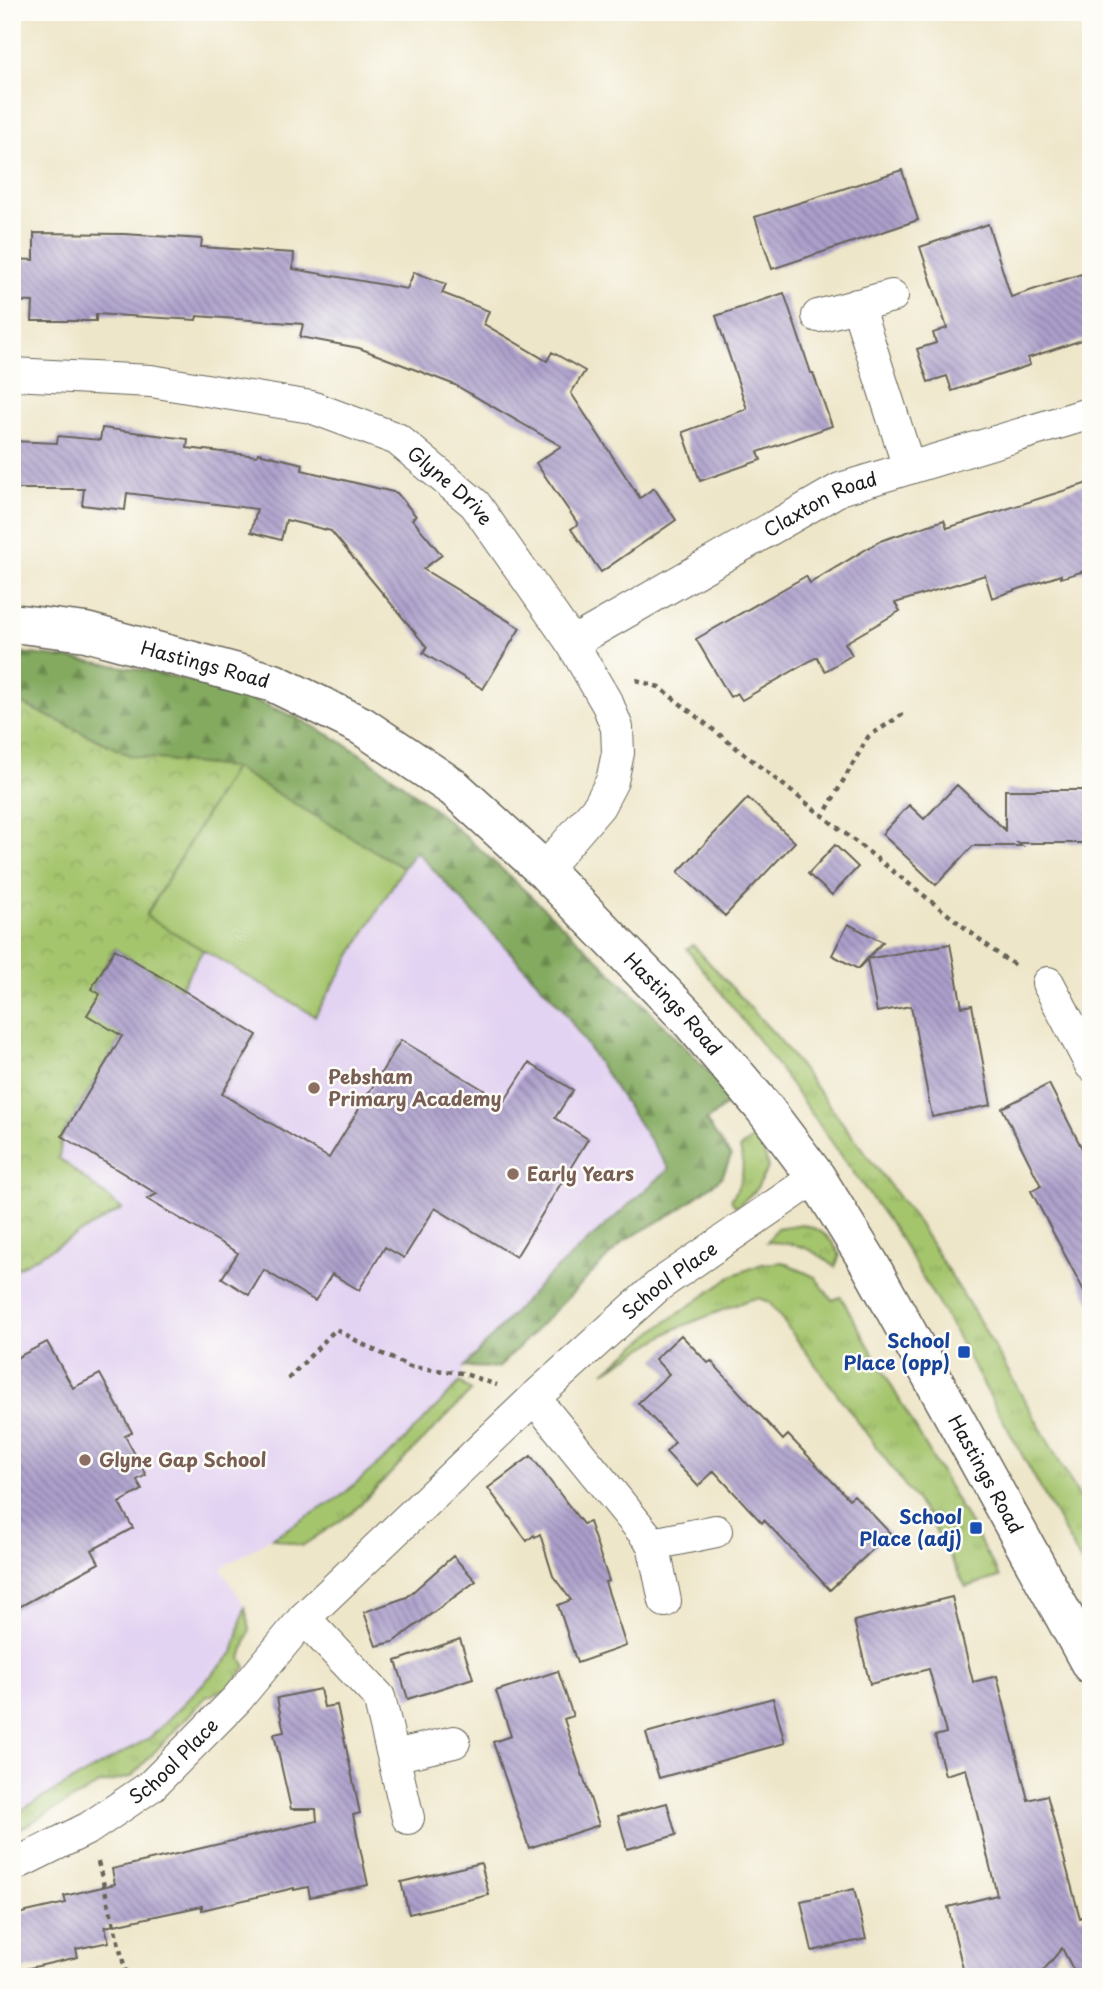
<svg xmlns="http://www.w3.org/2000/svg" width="1103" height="1989" viewBox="0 0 1103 1989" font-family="'Playpen Sans',sans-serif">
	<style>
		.built { fill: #e3d3f2 }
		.grass { fill: url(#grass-tufts); stroke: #607044; stroke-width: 2 }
		.forest { fill: url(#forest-firs); stroke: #50633e; stroke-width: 2 }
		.park { fill: url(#park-crowns); stroke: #607044; stroke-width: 2 }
		.pitch { fill: #a5c56d; stroke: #607044; stroke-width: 2 }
		.building { fill: url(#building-back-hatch) }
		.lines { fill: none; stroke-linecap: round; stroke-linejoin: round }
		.minor-casing { stroke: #666359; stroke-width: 34 }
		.primary-casing { stroke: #666359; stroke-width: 41 }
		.path { stroke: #666359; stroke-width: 4.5; stroke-dasharray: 5 5; stroke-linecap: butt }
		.minor { stroke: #fff; stroke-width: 32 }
		.primary { stroke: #fff; stroke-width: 38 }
		.education-dot { fill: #8d6e63; stroke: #fdfcf7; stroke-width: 2.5 }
		.transit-dot { fill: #1a4fb4; stroke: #fdfcf7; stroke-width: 2.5 }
		.labels { text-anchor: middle; stroke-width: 5; stroke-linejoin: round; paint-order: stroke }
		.street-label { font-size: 19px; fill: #1c1c1c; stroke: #fdfcf7 }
		.education-label { font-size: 19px; font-weight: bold; fill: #785e54; stroke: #fdfcf7; text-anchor: start }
		.transit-label { font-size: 19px; font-weight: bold; fill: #164399; stroke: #fdfcf7; text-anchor: end }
	</style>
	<defs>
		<pattern id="grass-tufts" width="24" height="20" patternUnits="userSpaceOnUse" patternTransform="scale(1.75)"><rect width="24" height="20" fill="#a5c56d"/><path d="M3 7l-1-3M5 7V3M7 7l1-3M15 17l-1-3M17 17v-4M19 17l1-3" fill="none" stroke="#8da95e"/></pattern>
		<pattern id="forest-firs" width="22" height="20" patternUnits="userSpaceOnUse" patternTransform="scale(1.75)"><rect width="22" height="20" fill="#84aa60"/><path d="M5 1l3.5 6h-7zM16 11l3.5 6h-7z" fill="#6b8a4e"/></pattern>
		<pattern id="park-crowns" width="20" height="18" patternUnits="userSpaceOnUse" patternTransform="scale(1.75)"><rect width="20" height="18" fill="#a5c56d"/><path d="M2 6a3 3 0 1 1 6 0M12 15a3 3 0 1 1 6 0" fill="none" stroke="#8da95e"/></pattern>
		<pattern id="building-back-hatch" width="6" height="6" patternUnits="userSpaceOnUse" patternTransform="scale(1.75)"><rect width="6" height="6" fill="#ac9fcb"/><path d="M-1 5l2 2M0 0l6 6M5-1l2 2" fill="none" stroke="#8b81a4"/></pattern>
	</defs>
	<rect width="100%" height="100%" fill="#fdfcf7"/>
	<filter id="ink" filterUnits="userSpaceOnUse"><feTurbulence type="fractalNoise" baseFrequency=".0143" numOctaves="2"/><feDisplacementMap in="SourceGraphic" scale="14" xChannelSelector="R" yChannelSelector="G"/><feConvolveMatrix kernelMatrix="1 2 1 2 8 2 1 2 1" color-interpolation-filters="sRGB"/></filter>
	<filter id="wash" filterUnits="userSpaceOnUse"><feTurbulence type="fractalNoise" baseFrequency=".00686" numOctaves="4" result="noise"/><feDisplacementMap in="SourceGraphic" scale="28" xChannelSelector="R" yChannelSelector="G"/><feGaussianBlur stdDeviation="1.57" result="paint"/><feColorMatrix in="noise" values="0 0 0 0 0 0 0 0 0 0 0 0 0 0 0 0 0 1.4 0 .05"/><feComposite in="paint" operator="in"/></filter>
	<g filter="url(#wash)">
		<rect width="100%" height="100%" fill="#eee6c9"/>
		<path class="built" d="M12,699L234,768L404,868L416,851L562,1008L669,1169L544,1280L464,1367L460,1382L398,1447L339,1497L221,1568L245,1606L233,1653L151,1737L12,1815Z"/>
		<path class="grass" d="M693,945L779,1039L916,1220L979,1320L1091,1517V1580L954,1331L898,1235L766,1050L687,949Z
			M760,1133L768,1168L755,1191L736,1207L731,1200C742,1182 746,1169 740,1148Z
			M802,1224C822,1230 830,1236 840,1255L835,1267C811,1247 798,1243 767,1242L777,1228Z
			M783,1262L815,1277L832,1300L841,1297L1000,1577L966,1587L929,1518L769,1302L758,1298L748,1300L675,1329L604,1372L659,1327L734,1275L762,1264Z
			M460,1382L471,1391L352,1513L302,1546L272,1538L340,1497L398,1447Z
			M245,1606L250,1630L241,1658L246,1667L229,1688L206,1697L131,1777L100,1784L12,1833V1815L151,1737L233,1653Z"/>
		<path class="forest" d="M12,652C99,661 184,673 266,705C364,742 444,816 520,886C594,954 666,1025 734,1099L706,1121L731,1156L722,1177L679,1210L624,1241L498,1368L464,1367L544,1280L669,1169L562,1008L416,851L403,868L234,768L131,756L12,699Z"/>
		<path class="park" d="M12,699L131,756L234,768L146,915L203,950L180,989L115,949L91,989L100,994L122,1036L62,1136L59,1158L122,1209L12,1271Z"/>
		<path class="pitch" d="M234,768L403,868L315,1016L146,916Z"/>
		<g id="blocks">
			<path class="building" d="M902,170L918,220L772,269L755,217Z
				M988,224L1011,297L1091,271V337L1028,358L1030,365L952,391L947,376L928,382L917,349L936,343L933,333L947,328L920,247Z
				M34,233L124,234L202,239L201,247L294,253L293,269L407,289L414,272L446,284L442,293L489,311L484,324L547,361L552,352L585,371L571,393L640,498L654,488L676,520L601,572L571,529L578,524L536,463L561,446L455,385L359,348L300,337L303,324L197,316L196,320L96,314V321H32L33,302L12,301V259L34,260Z
				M784,293L811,373H813L832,426L758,452L761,460L700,481L683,432L747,409L716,316Z
				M102,428L188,439L187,448L257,456L258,453L303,464L302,470L397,493L416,516L412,519L442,555L423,569L520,628L483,689L423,653L427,647L331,531L286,520L281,540L251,532L257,509L127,493L125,510L82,505L84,489H12V441L57,443L58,436L100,440Z
				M1091,482V569L1061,578V575L992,598L985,575L895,603L900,611L845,643L852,655L825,671L817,657L742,700L737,693L730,697L696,639L806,576L810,583L880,541L944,520L947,528Z
				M957,785L1005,830V790H1091V843H1018L1022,846H973L936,885L882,834L909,805L924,819Z
				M748,798L795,842L725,916L678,872Z
				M835,845L858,867L832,895L808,874Z
				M848,924L883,942L867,959L950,944L962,1007L972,1005L991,1105L932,1117L911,1006L877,1012L867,959L858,969L832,955Z
				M115,949L257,1035L222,1094L329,1158L401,1040L504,1102L529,1063L573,1090L555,1118L588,1139L516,1257L435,1208L404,1258L385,1247L359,1290L332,1274L315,1301L264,1270L249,1295L222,1278L238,1253L147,1199L157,1194L62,1136L122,1036L87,1015L100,994L91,989Z
				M1049,1084L1091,1166V1304L1031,1191L1041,1186L1002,1108Z
				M681,1335L708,1363L711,1361L783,1440L788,1435L849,1499L854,1495L890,1533L830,1590L764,1520L762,1523L714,1471L698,1486L666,1452L675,1442L638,1403L669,1374L655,1359Z
				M47,1342L73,1388L100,1374L132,1432L125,1436L146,1475L137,1480L142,1490L119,1503L133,1528L92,1550L99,1563L12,1611V1360Z
				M531,1456L583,1524L589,1522L609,1581L605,1582L626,1646L577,1663L558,1605L571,1600L553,1576L540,1534L535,1537L534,1535L527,1541L488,1488Z
				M453,1556L476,1581L393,1642L376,1646L364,1612L407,1597Z
				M952,1597L973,1682L997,1676L1028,1800L1047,1795L1080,1918L1091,1913V1977H1077L1062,1948L1038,1977H965L948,1907L997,1895L966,1769L945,1775L935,1736L946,1733L929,1669L870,1684L854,1621Z
				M460,1639L473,1678L408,1699L396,1661Z
				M558,1671L573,1716L564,1719L599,1825L529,1848L493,1742L511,1736L496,1691Z
				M320,1689L324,1707L337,1705L360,1813L353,1815L368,1885L310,1897L308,1887L294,1890V1888L202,1910V1906L105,1927L109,1942L76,1949L78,1957L12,1972L13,1915L66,1903L64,1896L115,1884L112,1869L317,1821L316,1809H291L274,1734L284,1732L277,1698Z
				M773,1698L785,1743L659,1778L646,1733Z
				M667,1803L676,1835L627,1849L618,1816Z
				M481,1863L489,1895L409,1914L401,1882Z
				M854,1889L866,1939L812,1951L801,1901Z"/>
		</g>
	</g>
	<g filter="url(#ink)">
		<use href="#blocks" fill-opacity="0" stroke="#666359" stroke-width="2"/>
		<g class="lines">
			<g class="minor-casing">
				<g id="minor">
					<path d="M857,305L909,468"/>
					<path d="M818,316L892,296"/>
					<path id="s1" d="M12,374L151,381L311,407L397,439L475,504L572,643L608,705L617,728L618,753L612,781L599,806L544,870"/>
					<path id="s2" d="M572,643L840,489L1091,413"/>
					<path d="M1048,983L1091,1065"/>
					<path d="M534,1398L653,1544L665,1601"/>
					<path d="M653,1544L716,1531"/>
					<path d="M304,1618L379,1697L408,1818"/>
					<path d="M394,1756L454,1742"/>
					<path id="s3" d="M12,1866L89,1828L151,1786L237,1699L304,1618L534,1398L659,1285L816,1177"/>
				</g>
			</g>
			<g class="primary-casing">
				<g id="primary">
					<path id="s4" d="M12,623L86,632L274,683L362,726L454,788L544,870L689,1019L764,1108L816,1177L869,1263L1091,1665"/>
				</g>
			</g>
			<path class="path" d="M636,680L659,687L1002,957L1017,966
				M822,818L868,737L903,714
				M288,1379L336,1329L366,1346L410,1367L462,1373L497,1385
				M98,1862L127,1977"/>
			<use href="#minor" class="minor"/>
			<use href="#primary" class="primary"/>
		</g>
	</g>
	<g class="education-dot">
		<circle cx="314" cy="1088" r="7"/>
		<circle cx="513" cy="1174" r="7"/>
		<circle cx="85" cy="1460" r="7"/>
	</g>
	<g class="transit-dot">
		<rect x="957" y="1345" width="14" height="14" rx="3.5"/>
		<rect x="969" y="1521" width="14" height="14" rx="3.5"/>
	</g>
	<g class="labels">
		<g class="street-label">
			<text dy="7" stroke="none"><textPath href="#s1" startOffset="464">Glyne Drive</textPath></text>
			<text dy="7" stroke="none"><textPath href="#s2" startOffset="285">Claxton Road</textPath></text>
			<text dy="7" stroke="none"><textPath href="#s4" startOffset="198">Hastings Road</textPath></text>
			<text dy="7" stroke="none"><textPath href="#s4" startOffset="786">Hastings Road</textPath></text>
			<text dy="7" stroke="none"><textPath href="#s3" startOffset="886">School Place</textPath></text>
			<text dy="7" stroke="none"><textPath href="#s4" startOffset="1353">Hastings Road</textPath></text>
			<text dy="7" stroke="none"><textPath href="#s3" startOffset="194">School Place</textPath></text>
		</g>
		<g class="education-label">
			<text x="328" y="1084">Pebsham<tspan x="328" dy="22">Primary Academy</tspan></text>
			<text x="527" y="1181">Early Years</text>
			<text x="99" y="1467">Glyne Gap School</text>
		</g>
		<g class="transit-label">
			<text x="950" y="1348">School<tspan x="950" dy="22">Place (opp)</tspan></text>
			<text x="962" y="1524">School<tspan x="962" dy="22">Place (adj)</tspan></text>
		</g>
	</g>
	<rect width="1103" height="1989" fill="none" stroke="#fdfcf7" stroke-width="42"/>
</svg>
